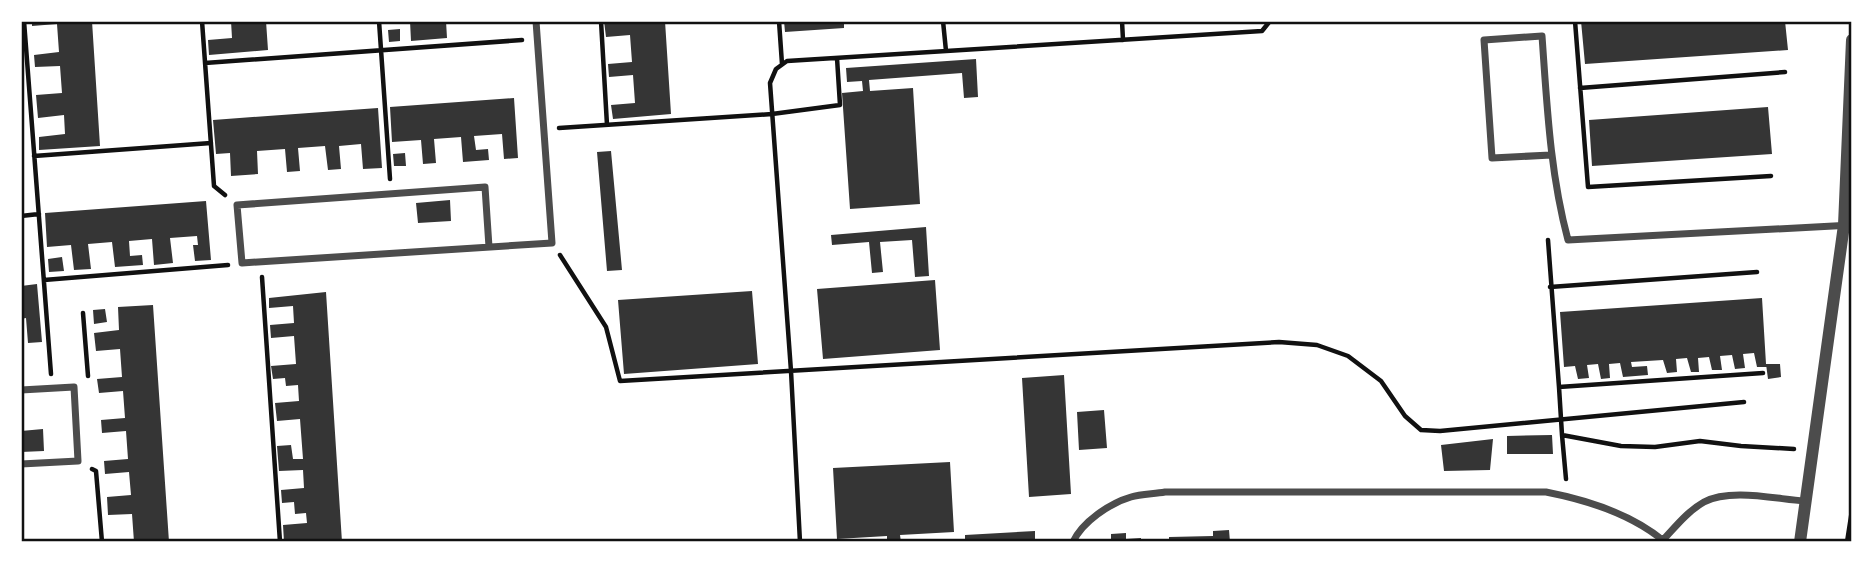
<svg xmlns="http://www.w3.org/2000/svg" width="1873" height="563" viewBox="0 0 1873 563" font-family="'Roboto Condensed',sans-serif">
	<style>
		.building { fill: #353535 }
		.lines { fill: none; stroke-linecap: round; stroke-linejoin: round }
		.path { stroke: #111; stroke-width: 4.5 }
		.minor { stroke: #4c4c4c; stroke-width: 7 }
		.tertiary { stroke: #4c4c4c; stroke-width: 12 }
		.neatline { fill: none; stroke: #111; stroke-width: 2.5 }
	</style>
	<rect width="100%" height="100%" fill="#fff"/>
	<path class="building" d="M32,21H92L100,146L39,150V137L65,134L64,115L38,118L36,95L62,93L60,66L35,67L34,55L59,52L57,24L32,26Z
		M231,21H266L268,50L209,55L208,40L232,38Z
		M410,21H446L447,38L411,41Z
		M604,21H665L671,114L613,119L611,105L635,103L633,75L609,77L608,64L632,62L630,35L606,37Z
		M784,21H844V28L785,32Z
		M1581,21H1785L1788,50L1585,64Z
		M400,29V41L389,42L388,30Z
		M976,59L978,97L964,98L962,73L869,80L870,91L913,88L920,204L850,209L842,93L863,91L862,81L847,82L846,68Z
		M514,98L518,158L504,159L502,134L474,136L476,150L488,149L489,160L463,162L461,137L434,139L436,163L423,164L421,140L392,142L390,107Z
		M1768,107L1772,154L1592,166L1589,120Z
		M378,108L382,168L363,169L361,144L339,146L341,169L328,170L325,146L298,148L300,171L287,172L285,149L257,151L258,174L231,176L230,153L216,154L213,120Z
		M611,151L622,270L607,271L597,152Z
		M405,153L406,166H394L393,154Z
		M450,200L451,221L418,223L416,203Z
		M206,201L211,260L195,261L193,245H198L197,236L170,238L173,263L154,265L152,239L129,241L130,256L142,255L143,265L115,267L112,242L88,244L91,269L74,270L71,245L47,247L45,213Z
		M926,227L929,276L915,277L912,240L880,242L883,272L872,273L869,242L832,245L831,235Z
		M62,257L64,271L49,272L48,259Z
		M935,280L940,350L823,359L817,289Z
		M37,284L42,342L28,343L26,318L21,319V286Z
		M752,291L758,364L624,374L618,300Z
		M326,292L342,542H284L283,525L307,523L306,513L295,514L294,502L282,503L281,490L304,488L303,470L279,471L277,446L291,445L293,459H303L300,419L277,421L275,403L299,401L298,385L286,386L285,378L273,379L271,366L296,364L294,336L271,338L270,325L294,323L293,306L269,308V298Z
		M1762,298L1766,364H1780L1781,377L1768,379L1766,364L1767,367H1757L1754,353L1743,354L1745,368L1735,369L1732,355L1720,356L1722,370H1712L1709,357L1698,358L1699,372H1691L1687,358L1676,359L1677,372L1667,373L1663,360L1631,362L1632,367L1647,366L1648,375L1623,377L1620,363L1609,364L1610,378L1601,379L1598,364L1587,365L1589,378L1578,379L1575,366L1564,367L1560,312Z
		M153,305L169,542H134L132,514L108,515L107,497L131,495L129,472L105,474L104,461L128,459L126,431L102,433L101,420L125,418L123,391L99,393L97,379L122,377L120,349L96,351L94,333L119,330L118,307Z
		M105,309L107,322L94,324L93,310Z
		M1064,375L1071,494L1029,497L1022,378Z
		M1104,410L1107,448L1079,450L1077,412Z
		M43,429L44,451L21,452V431Z
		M1552,435L1553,454H1507V436Z
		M1493,439L1490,470L1444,471L1441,445Z
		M950,462L954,532L900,535L901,542H887V536L837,539L833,468Z
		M1229,530L1230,542H1169V537L1213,536V531Z
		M1035,531V542H965V535Z
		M1126,533V539L1141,538V542H1111V534Z"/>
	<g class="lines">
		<path class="path" d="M24,21L51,374
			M202,21L214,186L225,195
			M379,21L390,179
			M601,21L607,125
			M779,21L782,64
			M943,21L946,51
			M1122,21L1123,40
			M1575,21L1588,187L1771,176
			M205,63L522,40
			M1580,88L1785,72
			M559,128L772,114L840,105L837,58
			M34,156L211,143
			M21,216L39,214
			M1548,240L1559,387L1763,373
			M560,255L606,327L620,381L1279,342L1317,345L1348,356L1381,381L1405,416L1421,430L1440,431L1744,402
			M262,277L280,542
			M44,280L228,265
			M1550,287L1757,272
			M83,313L88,376
			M1559,387L1562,435L1621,446L1655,447L1700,441L1741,446L1794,449
			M1562,435L1566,479
			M92,469L96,471L102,542
			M800,542L791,371L770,83L776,69L787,61L1262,31L1270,21
			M1847,542L1852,510"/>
		<path class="minor" d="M1551,155L1492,158L1484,40L1542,36C1547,105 1550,173 1568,240L1852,225
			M489,247L485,187L237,205L242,263L552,243L536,21
			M21,390L74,387L78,461L21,464
			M1663,540C1676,526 1688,511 1704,502C1730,488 1776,499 1804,501
			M1073,542C1082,522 1110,503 1131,497C1141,494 1154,494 1165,492H1546C1587,500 1632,514 1665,542"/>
		<path class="tertiary" d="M1800,542L1844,225L1852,40"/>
	</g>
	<rect width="1873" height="563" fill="none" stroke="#ffffff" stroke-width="46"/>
	<rect x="23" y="23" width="1827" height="517" class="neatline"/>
</svg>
